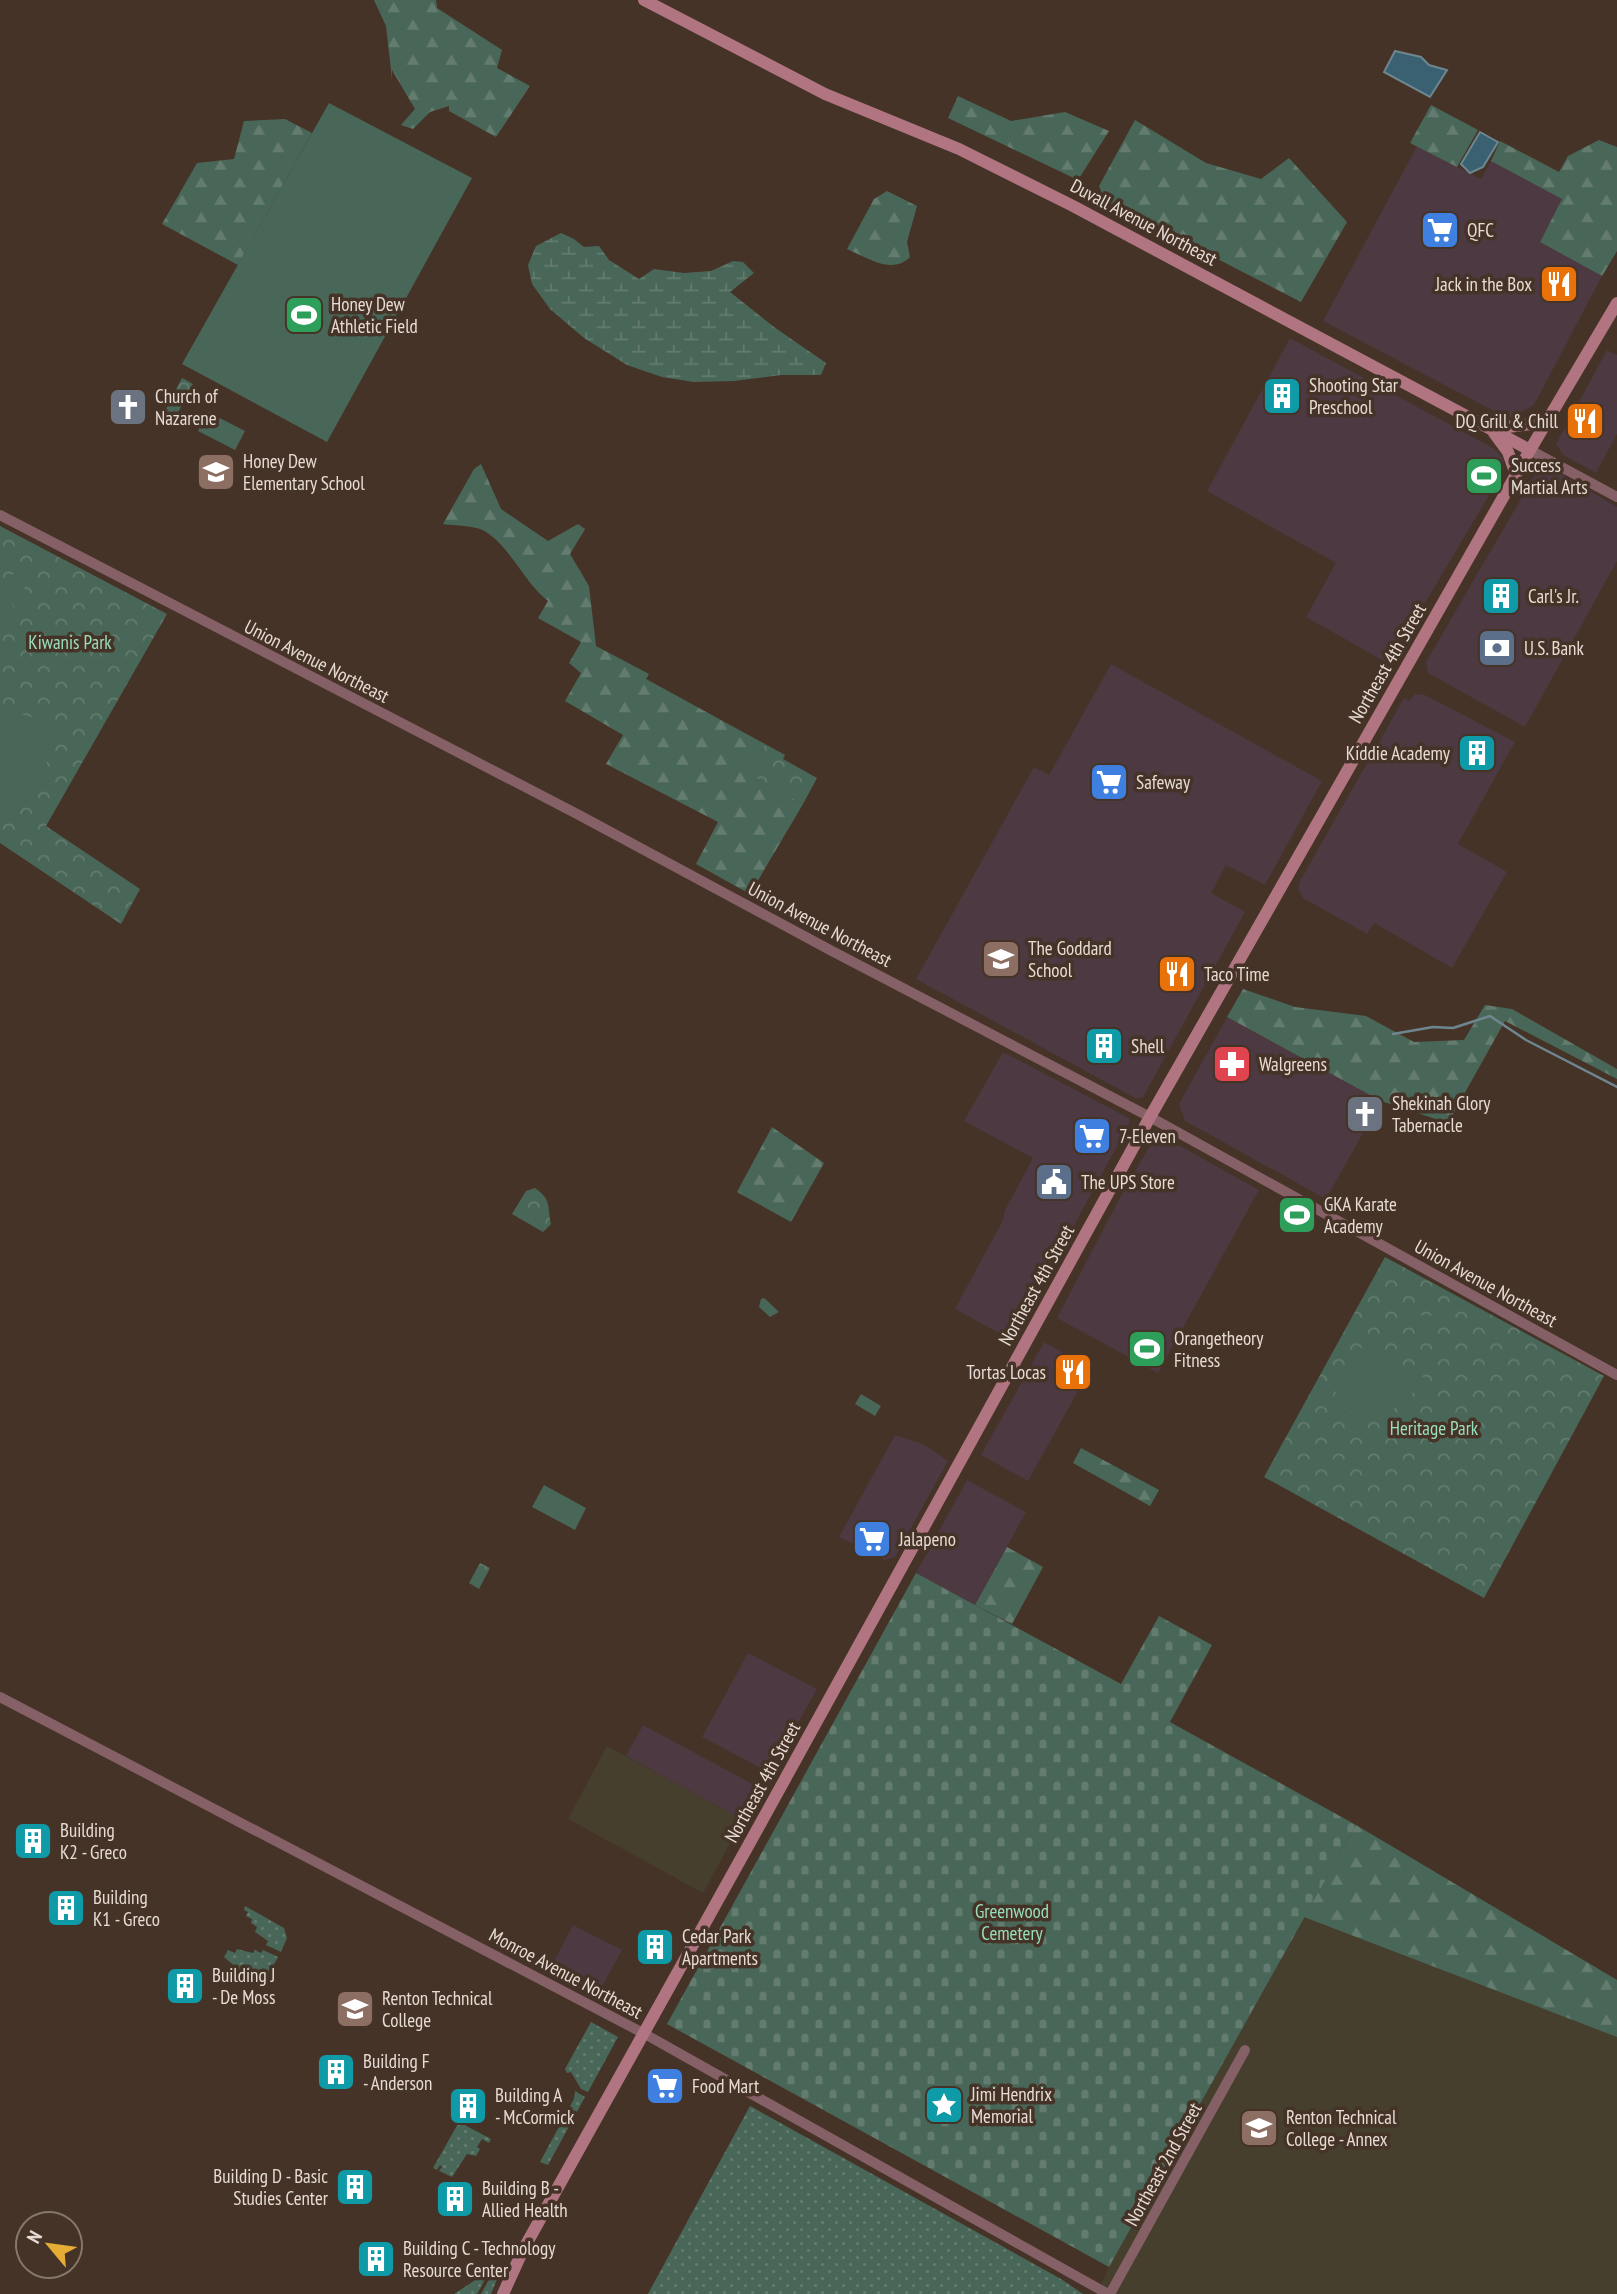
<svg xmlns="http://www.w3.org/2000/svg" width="1617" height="2294" viewBox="0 0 1617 2294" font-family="'PT Sans Narrow',sans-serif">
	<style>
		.commercial { fill: #4c3941 }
		.industrial { fill: #463f2d }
		.grass { fill: url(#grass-dots) }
		.forest { fill: url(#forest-firs) }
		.wetland { fill: url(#wetland-marsh) }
		.cemetery { fill: url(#cemetery-stones) }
		.park { fill: url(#park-crowns) }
		.pitch { fill: #496758 }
		.water { fill: #396172; stroke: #6d868f; stroke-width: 2 }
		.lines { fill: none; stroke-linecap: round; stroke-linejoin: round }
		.stream { stroke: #6d868f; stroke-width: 2.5 }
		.tertiary { stroke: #866067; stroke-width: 10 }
		.secondary { stroke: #b17581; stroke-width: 12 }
		.labels { text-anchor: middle; stroke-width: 7; stroke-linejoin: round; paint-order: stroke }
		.street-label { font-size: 19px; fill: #e7dcd4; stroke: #453327 }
		.poi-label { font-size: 19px; fill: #e7dcd4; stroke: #453327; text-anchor: start }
		.park-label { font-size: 19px; fill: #99dfbe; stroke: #453327 }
	</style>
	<defs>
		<pattern id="grass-dots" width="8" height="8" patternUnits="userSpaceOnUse" patternTransform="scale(1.75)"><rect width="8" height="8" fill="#496758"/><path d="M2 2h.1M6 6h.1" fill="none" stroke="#637c6f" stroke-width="1.8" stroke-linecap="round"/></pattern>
		<pattern id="forest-firs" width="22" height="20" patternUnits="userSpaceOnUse" patternTransform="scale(1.75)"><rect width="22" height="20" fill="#496758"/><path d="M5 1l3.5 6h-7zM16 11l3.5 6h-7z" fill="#637c6f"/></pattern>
		<pattern id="wetland-marsh" width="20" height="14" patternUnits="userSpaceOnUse" patternTransform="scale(1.75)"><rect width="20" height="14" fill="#496758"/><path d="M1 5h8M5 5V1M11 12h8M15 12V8" fill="none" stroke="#637c6f"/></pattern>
		<pattern id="cemetery-stones" width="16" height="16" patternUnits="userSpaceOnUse" patternTransform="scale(1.75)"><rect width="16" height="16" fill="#496758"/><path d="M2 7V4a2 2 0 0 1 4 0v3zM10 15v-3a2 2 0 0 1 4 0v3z" fill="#637c6f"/></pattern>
		<pattern id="park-crowns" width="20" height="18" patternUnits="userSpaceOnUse" patternTransform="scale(1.75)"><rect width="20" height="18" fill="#496758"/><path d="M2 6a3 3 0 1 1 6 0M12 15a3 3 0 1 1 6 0" fill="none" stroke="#637c6f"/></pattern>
	</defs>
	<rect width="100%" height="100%" fill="#453327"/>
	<path class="commercial" d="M1417,146L1481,179L1491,161L1562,199L1540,242L1602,276L1534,405L1509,419L1323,321Z
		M1290,338L1495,449L1503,459L1504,470L1389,664L1306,617L1336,563L1207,491Z
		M1607,350L1617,355V434L1596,473L1563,455L1556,444Z
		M1550,467L1617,507V561L1525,727L1428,673L1426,662L1536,473Z
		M1111,664L1322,781L1265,885L1226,865L1211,893L1245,912L1143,1097L1137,1099L916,979L1034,767L1049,775Z
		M1415,694L1425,695L1515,742L1458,844L1507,872L1452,968L1374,923L1367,934L1303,898L1298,889L1300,881L1404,698L1409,701Z
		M1227,1017L1381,1101L1326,1199L1185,1121L1179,1104Z
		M1003,1052L1129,1118V1124L1012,1340L955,1309L1003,1220L1005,1210L1033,1158L964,1121Z
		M1159,1134L1259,1190L1158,1373L1057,1318L1117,1203L1156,1135Z
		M1044,1342L1091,1368L1028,1481L981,1455Z
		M895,1435L923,1444L948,1461L895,1557L885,1560L839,1537Z
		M967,1480L1026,1512L975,1605L916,1573Z
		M748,1653L817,1689L770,1773L702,1737Z
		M643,1725L760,1788L743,1820L626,1756Z
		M573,1925L622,1950L597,1996L549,1971Z"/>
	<path class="industrial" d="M607,1746L743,1820L703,1893L568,1819Z
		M1356,1825L1617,1980V2294H1097L1109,2267Z"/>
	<path class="grass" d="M245,1906L284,1928L287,1938L281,1952L266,1945L268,1941L255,1932L257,1927L251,1923L252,1919L246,1916L248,1912L244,1910Z
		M237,1949L253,1953L255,1950L261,1953L263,1950L278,1957L261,1989L224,1957L228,1950L235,1953Z
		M591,2022L618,2037L588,2092L581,2089L571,2072L567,2073L565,2069Z
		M575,2091L585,2097L548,2165L540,2162L574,2099Z
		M750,2106L1061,2279L1083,2294H648Z
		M459,2122L491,2139L489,2143L482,2139L477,2147L480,2149L476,2156L467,2154L452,2177L439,2171L442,2167L440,2165L437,2170L433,2168Z
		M497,2265L502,2267L491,2294H481Z
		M492,2267L477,2294H454L480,2277L482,2278L488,2268Z"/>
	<path class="forest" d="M374,0H436L437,8L502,50L497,68L530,86L496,137L449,111V106L430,112L413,129L401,125L415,109L392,70V79L386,26Z
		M958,96L1011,121L1065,112L1109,131L1078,180L948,118Z
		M1431,105L1478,130L1457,167L1410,143Z
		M285,119L312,133L238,265L162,224L197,163L234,159L244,121Z
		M1135,120L1206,163L1261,179L1289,158L1347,222L1301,302L1105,201L1099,186Z
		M1599,140L1617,147V251L1602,276L1540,242L1562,199L1491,161L1500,141L1559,172L1568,156Z
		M887,191L917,206L907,242L910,257C892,275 868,258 847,249L874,199Z
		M481,464L501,509L548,541L578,524L585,529L570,554L589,586L596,646L649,674L646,679L765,744L749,773L803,804L750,894L696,864L718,822L606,764L623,735L565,701L581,673L569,663L581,642L538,618L548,601C524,582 511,548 486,532C476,525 455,526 443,524L474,469Z
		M1243,989L1295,1007L1366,1016L1414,1042L1464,1040L1485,1005L1512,1009L1617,1069V1079L1505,1021L1448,1123L1381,1101L1227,1017Z
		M772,1127L824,1163L791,1222L737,1192Z
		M1081,1448L1159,1490L1150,1506L1073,1463Z
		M1007,1547L1043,1567L1012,1624L975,1605Z
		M1356,1825L1617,1980V2037L1304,1917Z"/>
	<path class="wetland" d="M561,233L574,239L584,247L599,246L609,260L639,279L654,269L684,273L711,271L733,261L743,262L754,273L730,292L774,327L826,363L821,375H781L734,381L694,382L662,377L627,365L584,338L550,309L532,284L528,265L536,246Z"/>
	<path class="cemetery" d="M916,1573L1121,1684L1159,1616L1212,1645L1170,1722L1356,1825L1109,2267L667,2024Z"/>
	<path class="park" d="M182,378L193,384L173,422L162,417Z
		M0,526L167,614L46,826L140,889L121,924L0,843Z
		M765,744L785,755L783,759L817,778L803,804L748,773Z
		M535,1188C552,1200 547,1206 551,1224L543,1232L512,1214L526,1191Z
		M1385,1257L1604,1376L1484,1598L1264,1477Z
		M764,1298L779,1312L770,1317L759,1307L761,1299Z
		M480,1563L490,1568L479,1589L469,1583Z"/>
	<path class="pitch" d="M329,103L472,178L327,442L182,364Z
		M208,412L245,431L235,450L198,431Z
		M15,573L31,599L19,606L3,580Z
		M0,584L15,609L3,616L0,611Z
		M4,711L28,716L65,731L20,809L13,810L0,802V713Z
		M1416,1315L1435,1316L1434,1330H1415Z
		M1366,1347L1425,1378C1397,1416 1374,1425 1330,1404L1359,1348Z
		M861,1394L881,1406L875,1416L855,1404Z
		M544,1485L586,1508L575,1530L532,1507Z"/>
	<path class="water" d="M1395,51L1421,57L1429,65L1447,70L1430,97L1384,72Z
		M1480,132L1498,142L1483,167L1470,173L1461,164Z"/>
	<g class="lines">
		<path class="stream" d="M1393,1034L1433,1027L1453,1028L1490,1016L1526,1040L1617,1087"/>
		<path class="tertiary" d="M1530,450L1617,497
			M0,515L579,815L830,950L1150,1117L1617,1375
			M0,1697L643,2033L1108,2294
			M1110,2294L1245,2050"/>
		<path class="secondary" d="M644,0L825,94L959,149L1073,206L1530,450
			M1492,429L1547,422
			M1494,433L1508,452L1516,475
			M503,2294L523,2250L758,1828L1150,1117L1530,450L1617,303"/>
	</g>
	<defs>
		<g id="supermarket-square" transform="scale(2.0125)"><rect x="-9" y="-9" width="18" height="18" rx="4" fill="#3f7fe0" stroke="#453327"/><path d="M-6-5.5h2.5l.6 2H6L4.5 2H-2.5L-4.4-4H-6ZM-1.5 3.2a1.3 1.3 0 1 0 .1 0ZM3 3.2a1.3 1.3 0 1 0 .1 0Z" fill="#fff"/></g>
		<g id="restaurant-square" transform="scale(2.0125)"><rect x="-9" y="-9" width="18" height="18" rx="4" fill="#e8710a" stroke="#453327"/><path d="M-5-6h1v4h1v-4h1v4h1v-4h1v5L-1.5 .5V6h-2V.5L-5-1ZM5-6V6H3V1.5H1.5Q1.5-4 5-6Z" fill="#fff"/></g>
		<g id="stadium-square" transform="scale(2.0125)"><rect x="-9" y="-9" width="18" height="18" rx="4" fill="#2e9e5b" stroke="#453327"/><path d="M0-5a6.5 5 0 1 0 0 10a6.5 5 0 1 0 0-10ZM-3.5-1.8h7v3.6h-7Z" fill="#fff"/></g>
		<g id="building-square" transform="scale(2.0125)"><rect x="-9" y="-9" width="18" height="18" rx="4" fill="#0f9aa8" stroke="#453327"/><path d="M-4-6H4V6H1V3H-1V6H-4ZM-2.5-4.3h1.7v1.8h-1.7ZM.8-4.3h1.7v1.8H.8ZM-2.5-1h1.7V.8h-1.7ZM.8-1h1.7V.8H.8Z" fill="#fff"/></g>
		<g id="church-square" transform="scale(2.0125)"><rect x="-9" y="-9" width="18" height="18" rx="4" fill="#6b7280" stroke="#453327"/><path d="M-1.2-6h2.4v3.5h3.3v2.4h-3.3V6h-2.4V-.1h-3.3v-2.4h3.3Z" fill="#fff"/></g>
		<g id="school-square" transform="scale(2.0125)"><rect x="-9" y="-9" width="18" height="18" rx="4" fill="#8d6e63" stroke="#453327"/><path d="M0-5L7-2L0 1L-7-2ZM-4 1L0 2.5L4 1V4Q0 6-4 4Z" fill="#fff"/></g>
		<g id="bank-square" transform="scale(2.0125)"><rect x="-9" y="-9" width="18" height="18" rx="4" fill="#5c6f8a" stroke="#453327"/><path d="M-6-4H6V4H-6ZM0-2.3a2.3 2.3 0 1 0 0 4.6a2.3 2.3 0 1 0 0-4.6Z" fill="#fff"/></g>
		<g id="pharmacy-square" transform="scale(2.0125)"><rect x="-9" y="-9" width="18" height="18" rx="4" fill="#e0444e" stroke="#453327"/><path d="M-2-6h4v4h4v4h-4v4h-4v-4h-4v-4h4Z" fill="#fff"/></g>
		<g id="civic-square" transform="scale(2.0125)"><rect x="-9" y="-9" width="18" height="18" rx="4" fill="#5c6f8a" stroke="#453327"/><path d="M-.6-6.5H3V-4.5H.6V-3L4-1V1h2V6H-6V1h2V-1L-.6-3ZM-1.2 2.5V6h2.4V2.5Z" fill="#fff"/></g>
		<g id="university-square" transform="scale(2.0125)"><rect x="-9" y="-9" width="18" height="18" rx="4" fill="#8d6e63" stroke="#453327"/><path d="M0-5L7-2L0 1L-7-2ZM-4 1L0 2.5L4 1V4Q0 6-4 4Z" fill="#fff"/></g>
		<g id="sight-square" transform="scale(2.0125)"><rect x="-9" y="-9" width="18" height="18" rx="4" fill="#0f9aa8" stroke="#453327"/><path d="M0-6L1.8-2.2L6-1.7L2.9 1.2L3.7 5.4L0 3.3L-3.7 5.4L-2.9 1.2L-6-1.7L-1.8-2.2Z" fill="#fff"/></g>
	</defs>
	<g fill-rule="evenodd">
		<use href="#supermarket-square" x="1440" y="230"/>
		<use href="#restaurant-square" x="1559" y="284"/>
		<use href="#stadium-square" x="304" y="315"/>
		<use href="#building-square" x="1282" y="396"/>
		<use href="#church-square" x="128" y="407"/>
		<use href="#restaurant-square" x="1585" y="421"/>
		<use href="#school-square" x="216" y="472"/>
		<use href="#stadium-square" x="1484" y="476"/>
		<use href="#building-square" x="1501" y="596"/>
		<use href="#bank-square" x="1497" y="648"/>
		<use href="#building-square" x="1477" y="753"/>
		<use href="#supermarket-square" x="1109" y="782"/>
		<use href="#school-square" x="1001" y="959"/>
		<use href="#restaurant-square" x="1177" y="974"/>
		<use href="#building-square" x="1104" y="1046"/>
		<use href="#pharmacy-square" x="1232" y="1064"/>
		<use href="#church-square" x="1365" y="1114"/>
		<use href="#supermarket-square" x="1092" y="1136"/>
		<use href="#civic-square" x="1054" y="1182"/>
		<use href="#stadium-square" x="1297" y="1215"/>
		<use href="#stadium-square" x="1147" y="1349"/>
		<use href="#restaurant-square" x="1073" y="1372"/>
		<use href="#supermarket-square" x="872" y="1539"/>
		<use href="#building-square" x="33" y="1841"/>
		<use href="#building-square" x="66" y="1908"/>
		<use href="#building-square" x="655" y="1947"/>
		<use href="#building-square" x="185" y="1986"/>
		<use href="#university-square" x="355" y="2009"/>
		<use href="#building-square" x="336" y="2072"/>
		<use href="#supermarket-square" x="665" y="2086"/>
		<use href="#sight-square" x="944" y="2105"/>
		<use href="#building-square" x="468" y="2106"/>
		<use href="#university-square" x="1259" y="2128"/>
		<use href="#building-square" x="355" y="2187"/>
		<use href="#building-square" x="455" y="2199"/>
		<use href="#building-square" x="376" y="2259"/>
	</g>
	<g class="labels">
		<g class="street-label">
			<text transform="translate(1144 222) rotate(28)" y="7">Duvall Avenue Northeast</text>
			<text transform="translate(317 661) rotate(27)" y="7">Union Avenue Northeast</text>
			<text transform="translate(1387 663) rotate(-60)" y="7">Northeast 4th Street</text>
			<text transform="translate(820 924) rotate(28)" y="7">Union Avenue Northeast</text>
			<text transform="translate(1486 1283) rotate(29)" y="7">Union Avenue Northeast</text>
			<text transform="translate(1036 1285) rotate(-61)" y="7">Northeast 4th Street</text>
			<text transform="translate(762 1782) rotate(-61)" y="7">Northeast 4th Street</text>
			<text transform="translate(566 1973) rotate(28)" y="7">Monroe Avenue Northeast</text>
			<text transform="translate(1163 2164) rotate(-61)" y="7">Northeast 2nd Street</text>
		</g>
		<g class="poi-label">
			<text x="1467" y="237">QFC</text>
			<text x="1532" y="291" text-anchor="end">Jack in the Box</text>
			<text x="331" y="311">Honey Dew<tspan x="331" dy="22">Athletic Field</tspan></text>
			<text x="1309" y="392">Shooting Star<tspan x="1309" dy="22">Preschool</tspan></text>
			<text x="155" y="403">Church of<tspan x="155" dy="22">Nazarene</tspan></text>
			<text x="1558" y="428" text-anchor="end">DQ Grill &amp; Chill</text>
			<text x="243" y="468">Honey Dew<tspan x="243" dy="22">Elementary School</tspan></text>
			<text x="1511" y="472">Success<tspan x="1511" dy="22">Martial Arts</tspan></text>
			<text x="1528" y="603">Carl's Jr.</text>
			<text x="1524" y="655">U.S. Bank</text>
			<text x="1450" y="760" text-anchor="end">Kiddie Academy</text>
			<text x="1136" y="789">Safeway</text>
			<text x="1028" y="955">The Goddard<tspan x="1028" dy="22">School</tspan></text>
			<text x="1204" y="981">Taco Time</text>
			<text x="1131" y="1053">Shell</text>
			<text x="1259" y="1071">Walgreens</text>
			<text x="1392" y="1110">Shekinah Glory<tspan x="1392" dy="22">Tabernacle</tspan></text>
			<text x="1119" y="1143">7-Eleven</text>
			<text x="1081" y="1189">The UPS Store</text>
			<text x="1324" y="1211">GKA Karate<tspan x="1324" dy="22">Academy</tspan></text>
			<text x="1174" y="1345">Orangetheory<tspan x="1174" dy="22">Fitness</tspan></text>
			<text x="1046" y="1379" text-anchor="end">Tortas Locas</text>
			<text x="899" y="1546">Jalapeno</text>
			<text x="60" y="1837">Building<tspan x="60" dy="22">K2 - Greco</tspan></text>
			<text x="93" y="1904">Building<tspan x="93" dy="22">K1 - Greco</tspan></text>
			<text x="682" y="1943">Cedar Park<tspan x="682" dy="22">Apartments</tspan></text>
			<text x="212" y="1982">Building J<tspan x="212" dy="22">- De Moss</tspan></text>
			<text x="382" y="2005">Renton Technical<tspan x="382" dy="22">College</tspan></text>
			<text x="363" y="2068">Building F<tspan x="363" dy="22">- Anderson</tspan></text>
			<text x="692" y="2093">Food Mart</text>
			<text x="971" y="2101">Jimi Hendrix<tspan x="971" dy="22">Memorial</tspan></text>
			<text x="495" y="2102">Building A<tspan x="495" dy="22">- McCormick</tspan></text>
			<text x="1286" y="2124">Renton Technical<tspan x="1286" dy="22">College - Annex</tspan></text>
			<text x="328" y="2183" text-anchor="end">Building D - Basic<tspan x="328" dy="22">Studies Center</tspan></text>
			<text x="482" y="2195">Building B -<tspan x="482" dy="22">Allied Health</tspan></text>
			<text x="403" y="2255">Building C - Technology<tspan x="403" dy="22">Resource Center</tspan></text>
		</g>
		<g class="park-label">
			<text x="70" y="649">Kiwanis Park</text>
			<text x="1434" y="1435">Heritage Park</text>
			<text x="1012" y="1918">Greenwood<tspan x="1012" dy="22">Cemetery</tspan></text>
		</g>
	</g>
	<g transform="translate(49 2245) rotate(299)"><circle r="33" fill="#453327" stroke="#86776c" stroke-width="2"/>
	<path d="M0-5L12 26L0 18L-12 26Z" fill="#e5ad35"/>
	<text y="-10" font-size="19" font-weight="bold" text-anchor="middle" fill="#e7dcd4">N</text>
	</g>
</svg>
